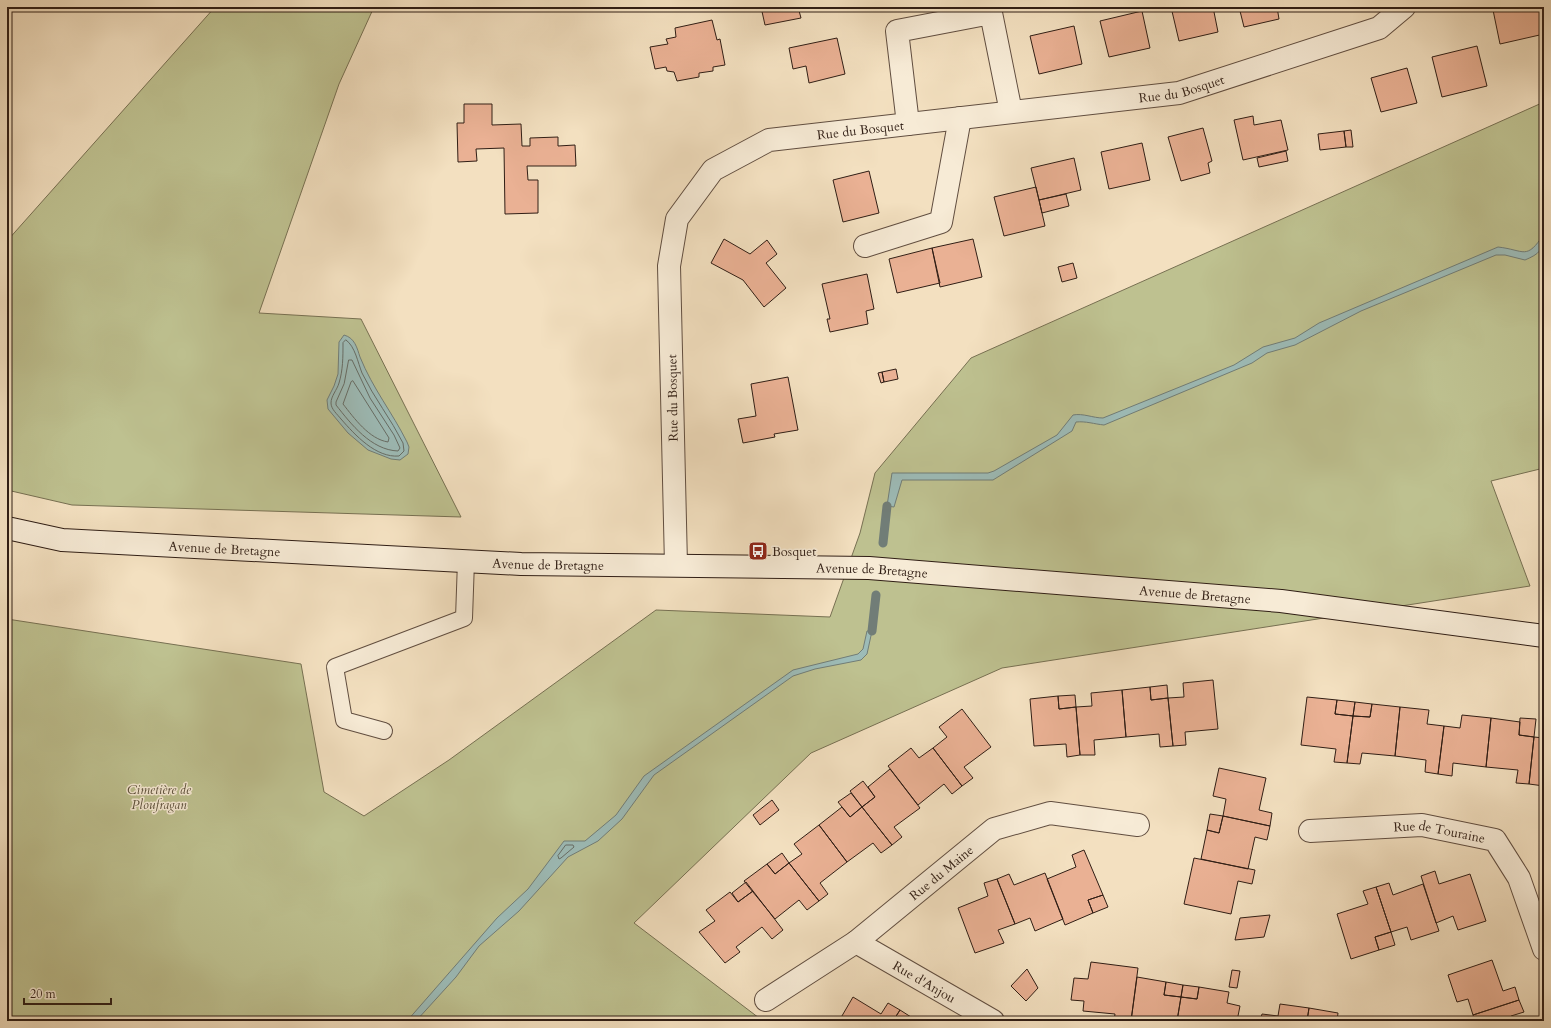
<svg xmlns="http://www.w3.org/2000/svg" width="1551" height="1028" viewBox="0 0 1551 1028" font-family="Cardo,serif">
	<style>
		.green { fill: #bec190; stroke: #777052 }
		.water { fill: #9dbcb8; stroke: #717d77 }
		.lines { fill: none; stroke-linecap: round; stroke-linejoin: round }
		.shore { stroke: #666d66; stroke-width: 1 }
		.stream { stroke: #717d77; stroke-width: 9 }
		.building { fill: #eab194; stroke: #301e15 }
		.lane-casing { stroke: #614e40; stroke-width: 18 }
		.street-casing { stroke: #614e40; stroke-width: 24 }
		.secondary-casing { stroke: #301e15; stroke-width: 24 }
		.lane { stroke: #f7ebd6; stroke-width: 16 }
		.street { stroke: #f7ebd6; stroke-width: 22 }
		.secondary { stroke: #f7ebd6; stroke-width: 22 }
		.labels { text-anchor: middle; stroke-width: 3; stroke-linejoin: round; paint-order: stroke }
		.street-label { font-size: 13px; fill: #301e15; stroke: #f7ebd6 }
		.poi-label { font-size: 13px; fill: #301e15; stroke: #f7ebd6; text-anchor: start }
		.park-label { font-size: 13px; font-style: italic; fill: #5b4f3a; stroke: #f7ebd6 }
	</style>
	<rect width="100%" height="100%" fill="#f3e0c0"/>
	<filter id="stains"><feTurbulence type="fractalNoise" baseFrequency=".005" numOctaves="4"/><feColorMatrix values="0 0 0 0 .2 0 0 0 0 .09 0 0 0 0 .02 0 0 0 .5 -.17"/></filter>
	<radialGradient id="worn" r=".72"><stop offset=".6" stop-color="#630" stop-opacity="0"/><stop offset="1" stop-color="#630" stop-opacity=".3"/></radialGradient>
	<path class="green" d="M215,7H374L339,84L259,313L361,319L461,517L72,505L7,490V241Z
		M1544,102V468L1491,481L1530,586L1002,668L811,753L634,923L763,1021H7V619L301,664L324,792L364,816L449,760L656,610L830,617L860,533L875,473L971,358Z"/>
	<path class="water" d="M1544,234C1544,250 1539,254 1525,260L1505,255H1496L1361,311L1295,345L1267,353L1252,363L1104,425C1094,424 1086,421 1076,422L1072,431L993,480H902L894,507L887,506L892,473H988L994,471L1057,435L1073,415C1083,413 1093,418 1103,418L1234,365L1263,347L1295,338L1319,323L1498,247C1525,250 1526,261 1544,234Z
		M344,335C355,338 357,348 360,357C373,389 392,412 407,442L409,447L408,454L400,460L391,459L368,450L348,433L328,409L327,400L334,386L338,374L339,342Z
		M867,631H872L867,654L861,660L815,669L793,676L654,775L622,819L598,841L568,857L519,911L479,946L456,977L416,1021H407L497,918L528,889L564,841H585L616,815L644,776L793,670L858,654L863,649Z"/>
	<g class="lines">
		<path class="shore" d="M346,340C355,346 358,363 362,373C374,398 391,419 403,443L404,451L399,456C376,458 355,435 341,419C337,414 331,409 331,403C331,396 337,390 339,383C343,370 343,357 343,343Z
			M349,360H352L370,398L394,435L400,448L398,451C371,450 351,424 336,405V402L344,384Z
			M353,381L389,438L388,442C369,439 354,418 343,404L351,382Z
			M566,845H573L574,847L561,858L559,859L558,856Z"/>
		<path class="stream" d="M883,543L887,506
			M872,631L876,595"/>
	</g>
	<path class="building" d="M761,7H798L801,18L765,25Z
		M1171,7H1213L1218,32L1179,41Z
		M1239,7H1277L1279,19L1244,27Z
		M1506,7H1540L1544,24V34L1500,44L1493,10Z
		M1142,11L1150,48L1109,57L1100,21Z
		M712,20L717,40L720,39L725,65L713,67V71L699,73V77L677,81L674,72L667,71L666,67L655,69L650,47L668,44L666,39L676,37L675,28Z
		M1074,26L1082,64L1039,74L1030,36Z
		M837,38L845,74L809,83L806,66L793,69L789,48Z
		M1477,46L1487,86L1442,97L1432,57Z
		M1407,68L1417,103L1381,112L1371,78Z
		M464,104H492V125L521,124L522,146H530V138L558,137V146L575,145L576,166H527L528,180H538V213L505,214L504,148L476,149L477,161L458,162L457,123H464Z
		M1253,116L1254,125L1281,120L1288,150L1243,160L1234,120Z
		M1203,128L1212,161L1208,163L1210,173L1181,181L1168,137Z
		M1351,130L1353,147H1346L1344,131Z
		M1344,131L1346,147L1320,150L1318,134Z
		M1142,143L1150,180L1109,189L1101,152Z
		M1286,151L1288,161L1259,167L1257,158Z
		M1074,158L1081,190L1039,200L1031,168Z
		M869,171L879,213L843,222L833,180Z
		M1036,187L1045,226L1004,236L994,197Z
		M1066,194L1069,206L1042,213L1039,200Z
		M724,239L750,254L767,240L777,254L766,263L786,288L764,307L743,280L711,263Z
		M973,239L982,277L940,287L932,248Z
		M932,248L940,283L897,293L889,259Z
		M1073,263L1077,278L1062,282L1058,267Z
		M867,274L874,309L866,311L868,324L830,332L827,319H830L822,284Z
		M896,369L898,379L884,382L882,372Z
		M882,372L884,382L881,383L878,373Z
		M788,377L798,430L774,434L775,437L743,443L738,419L756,416L751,384Z
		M1213,680L1218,729L1185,732L1186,745L1173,746L1168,698L1184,697L1183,683Z
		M1167,685L1168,698L1151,700L1150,687Z
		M1150,687L1151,700L1168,698L1173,746L1160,747L1159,734L1126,737L1122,690Z
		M1122,690L1126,737L1094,740L1095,755H1080L1076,707L1092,706L1091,693Z
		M1075,695L1076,707L1059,709L1058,696Z
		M1058,696L1059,709L1076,707L1080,755L1067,757L1066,744L1034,746L1030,699Z
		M1307,697L1337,700L1335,714L1353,716L1347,763L1334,762L1336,749L1301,745Z
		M1337,700L1355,702L1353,716L1335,714Z
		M1355,702L1372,704L1370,717L1353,716Z
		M1372,704L1400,707L1395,756L1362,753L1360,764L1347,763L1353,716L1370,717Z
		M1400,707L1429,710L1427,724L1444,726L1438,774L1425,772L1426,760L1395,756Z
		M962,709L991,747L964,767L973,778L962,786L933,748L947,737L939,727Z
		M1462,715L1491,718L1486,767L1453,763L1452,776L1438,774L1444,726L1460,728Z
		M1491,718L1520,722L1519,735L1534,737L1529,784L1516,783L1518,770L1486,767Z
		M1520,718L1536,719L1534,737L1519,735Z
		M1534,737L1544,738V786L1529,784Z
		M911,748L919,758L933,748L962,786L952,794L944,784L918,805L888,766Z
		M1219,768L1266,778L1259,810L1272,813L1270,826L1223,816L1226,799L1213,796Z
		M890,769L920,808L894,827L902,837L892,845L862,807L875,797L868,787Z
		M863,781L875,797L862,807L850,791Z
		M851,793L862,807L850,817L838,802Z
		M772,800L779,810L760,825L753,815Z
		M842,807L850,817L862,807L892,845L881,853L873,843L847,862L819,825Z
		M1210,814L1223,816L1219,833L1207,830Z
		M1223,816L1270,826L1267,840L1255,837L1248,869L1201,859L1207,830L1219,833Z
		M819,825L847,862L820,883L828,894L819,901L789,863L802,854L794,844Z
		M1084,850L1103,895L1088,900L1093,913L1065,925L1047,879L1076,867L1072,855Z
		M782,853L789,863L775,874L767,864Z
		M1194,858L1255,870L1252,884L1238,881L1231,914L1184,904Z
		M789,863L819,901L807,910L799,900L775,919L744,881L767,864L775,874Z
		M1435,871L1439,884L1470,874L1486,921L1458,930L1453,916L1436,923L1421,876Z
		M1045,873L1063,919L1035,931L1030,918L1015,924L997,879L1009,874L1014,885Z
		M997,879L1015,924L998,930L1004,943L975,953L958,908L988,896L984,883Z
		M746,882L753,891L738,902L732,893Z
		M1389,883L1393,895L1423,884L1439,931L1411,940L1407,927L1391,932L1376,887Z
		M1376,887L1391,932L1375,937L1379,950L1351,959L1337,914L1368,904L1363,891Z
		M753,891L783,930L772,939L762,927L736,947L740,952L725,963L699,932L715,921L706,910L730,892L738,902Z
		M1103,895L1108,907L1093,913L1088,900Z
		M1270,915L1264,937L1235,940L1240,918Z
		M1391,932L1395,945L1379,950L1375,937Z
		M1492,960L1503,991L1515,987L1519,1000L1473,1015L1468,999L1457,1002L1448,975Z
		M1091,962L1138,968L1131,1021H1114L1115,1014L1083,1011L1084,1001L1071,1000L1074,978L1088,979Z
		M1027,969L1038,988L1026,1001L1011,986Z
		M1232,970L1240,971L1237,988L1229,987Z
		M1137,977L1166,982L1164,995L1181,997L1177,1021H1131Z
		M1166,982L1183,985L1181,997L1164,995Z
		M1183,985L1199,987L1197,999L1181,997Z
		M1199,987L1229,992L1227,1003L1240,1006L1237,1021H1177L1181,997L1197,999Z
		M853,997L881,1014L888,1003L900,1010L893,1021H839Z
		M1519,1000L1524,1012L1511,1016L1513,1021H1475L1473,1015Z
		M1280,1004L1309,1008L1307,1021H1260L1262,1014L1278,1016Z
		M1309,1008L1338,1013L1337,1021H1307Z
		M900,1010L911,1017L909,1021H893Z"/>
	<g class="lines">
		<g class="lane-casing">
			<path id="lane" d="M384,731L344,720L335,667L464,618L466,561"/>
		</g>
		<g class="street-casing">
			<g id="street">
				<path d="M908,124L897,31L991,13L1011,112"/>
				<path d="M865,246L941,222L960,118"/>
				<path id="s1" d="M676,565L669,266L677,219L713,170L769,140L1179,93L1379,28L1404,7"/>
				<path id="s2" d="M1310,831L1422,825L1495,840L1519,878L1544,949"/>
				<path id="s3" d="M856,942L993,1021"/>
				<path id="s4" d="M766,1000L856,942L994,829L1050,813L1138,825"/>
			</g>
		</g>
		<g class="secondary-casing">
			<g id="secondary">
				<path id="s5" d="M7,528L62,540L521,564L869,568L1281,601L1544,636"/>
			</g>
		</g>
		<use href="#lane" class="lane"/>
		<use href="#street" class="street"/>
		<use href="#secondary" class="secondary"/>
	</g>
	<defs>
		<g id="bus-square" transform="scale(1)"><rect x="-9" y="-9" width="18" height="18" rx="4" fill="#8f2418" stroke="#f7ebd6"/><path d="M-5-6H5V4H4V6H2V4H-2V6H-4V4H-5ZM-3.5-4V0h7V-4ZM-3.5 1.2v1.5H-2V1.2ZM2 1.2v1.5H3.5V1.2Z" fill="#fff"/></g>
	</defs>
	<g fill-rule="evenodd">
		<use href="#bus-square" x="758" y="551"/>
	</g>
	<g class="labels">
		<g class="street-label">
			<text dy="5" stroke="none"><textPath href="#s1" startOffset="887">Rue du Bosquet</textPath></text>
			<text dy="5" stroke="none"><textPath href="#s1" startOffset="563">Rue du Bosquet</textPath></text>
			<text transform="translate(672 398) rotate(-91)" y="5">Rue du Bosquet</text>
			<text dy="5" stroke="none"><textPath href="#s5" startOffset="219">Avenue de Bretagne</textPath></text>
			<text dy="5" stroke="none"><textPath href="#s5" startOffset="543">Avenue de Bretagne</textPath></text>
			<text dy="5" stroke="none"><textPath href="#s5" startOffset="867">Avenue de Bretagne</textPath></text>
			<text dy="5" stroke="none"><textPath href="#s5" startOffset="1191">Avenue de Bretagne</textPath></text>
			<text dy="5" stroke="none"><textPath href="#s2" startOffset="130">Rue de Touraine</textPath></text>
			<text dy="5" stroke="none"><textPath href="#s4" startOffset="217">Rue du Maine</textPath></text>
			<text dy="5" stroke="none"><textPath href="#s3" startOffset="79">Rue d'Anjou</textPath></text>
		</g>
		<g class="poi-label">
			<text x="772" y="556">Bosquet</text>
		</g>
		<g class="park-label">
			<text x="159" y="794">Cimetière de<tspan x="159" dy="15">Ploufragan</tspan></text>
		</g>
	</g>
	<rect width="1551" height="1028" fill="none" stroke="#f3e0c0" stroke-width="24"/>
	<rect x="8" y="8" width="1535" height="1012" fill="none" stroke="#301e15" stroke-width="2"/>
	<rect x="12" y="12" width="1527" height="1004" fill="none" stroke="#301e15"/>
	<path d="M24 998v6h87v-6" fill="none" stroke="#301e15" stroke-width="2"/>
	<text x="30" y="998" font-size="12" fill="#301e15" stroke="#f7ebd6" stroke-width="3" paint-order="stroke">20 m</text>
	<rect width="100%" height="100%" filter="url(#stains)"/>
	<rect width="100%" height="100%" fill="url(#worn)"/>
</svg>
